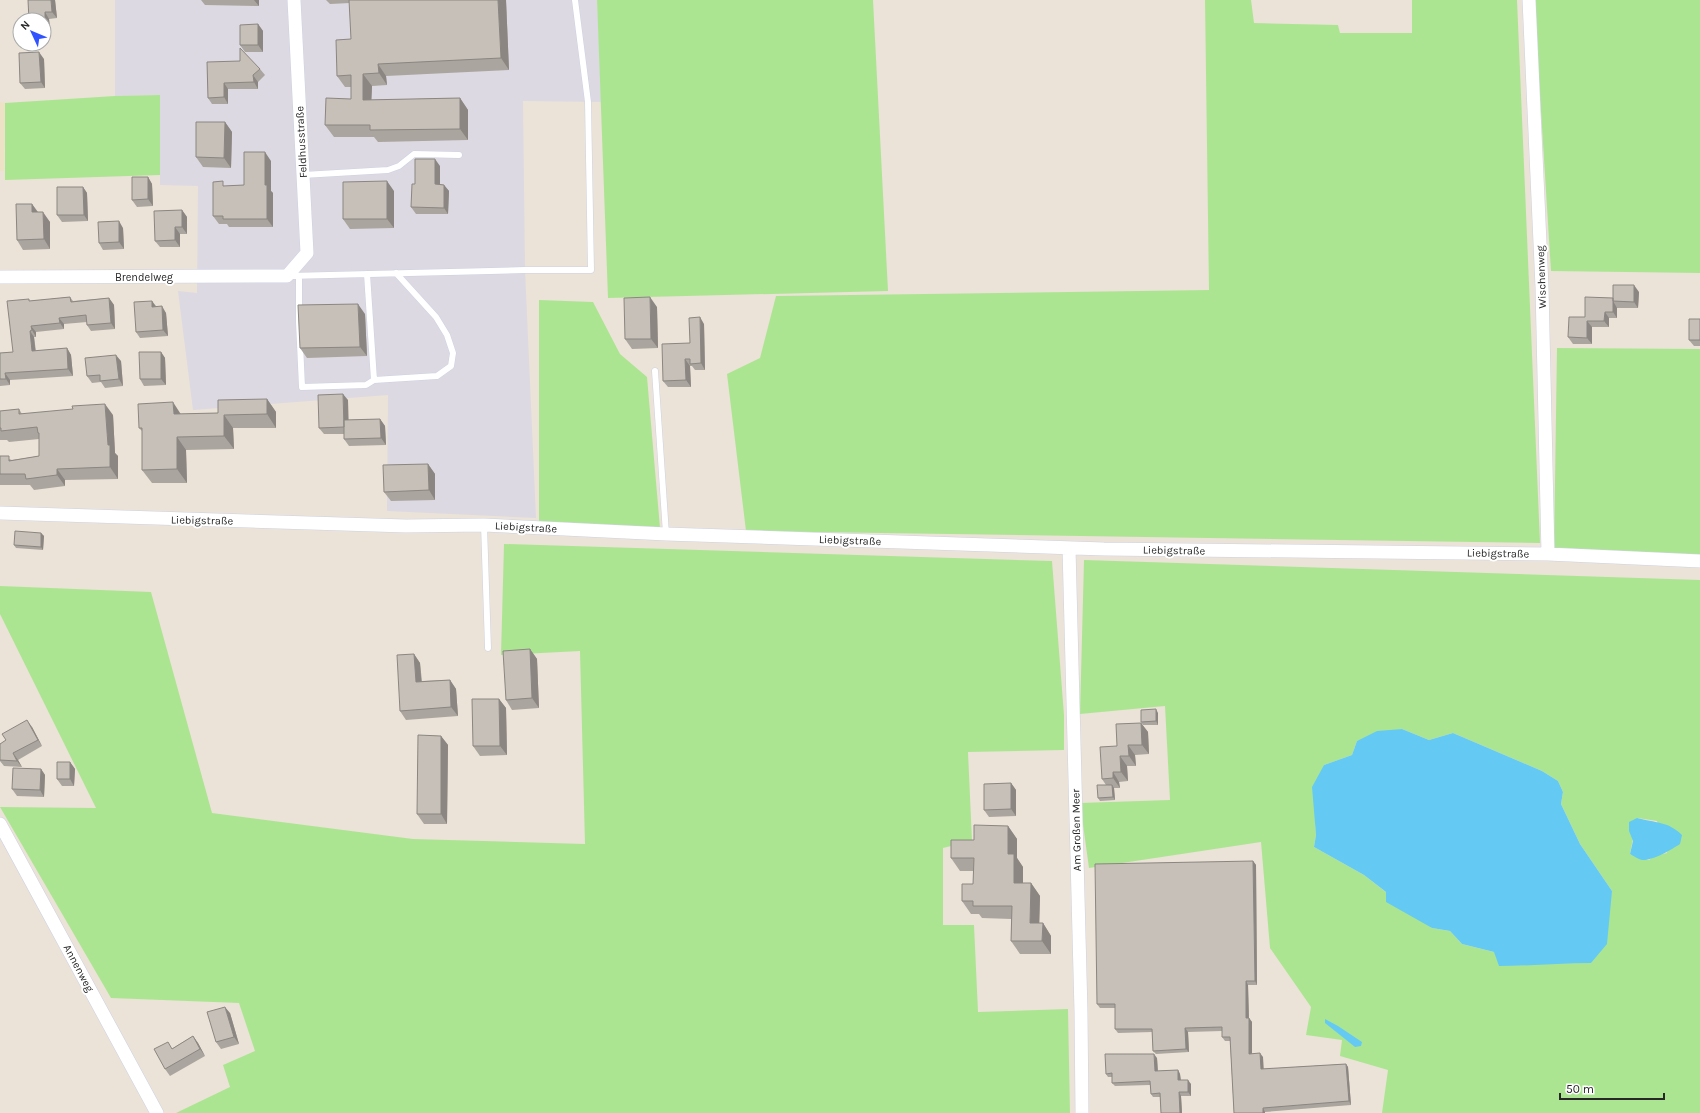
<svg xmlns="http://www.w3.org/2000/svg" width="1700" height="1113" viewBox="0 0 1700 1113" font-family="Karla,sans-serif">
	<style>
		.industrial { fill: #dcd9e2 }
		.education { fill: #eee2c6 }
		.green { fill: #ace591; fill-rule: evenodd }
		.water { fill: #64caf3 }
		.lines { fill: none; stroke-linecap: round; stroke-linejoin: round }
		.lane-casing { stroke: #cdd1e2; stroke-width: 7 }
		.street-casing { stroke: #cdd1e2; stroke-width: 14 }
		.lane { stroke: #fff; stroke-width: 6 }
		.street { stroke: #fff; stroke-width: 13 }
		.wall { fill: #aaa59e }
		.shaded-wall { fill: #8b8681 }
		.building { fill: #c6c0b8; stroke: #8b8681 }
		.labels { text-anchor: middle; stroke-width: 4; stroke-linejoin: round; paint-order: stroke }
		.street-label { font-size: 11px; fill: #272727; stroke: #fff }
	</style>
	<rect width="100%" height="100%" fill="#ebe3d8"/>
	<path class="industrial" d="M115,0H597L602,102L523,101L525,270L536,518L387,511L388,395L193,410L178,291L197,293L198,186L160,185V95L115,96Z"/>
	<path class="education" d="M0,102L5,103L4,171H0Z"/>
	<path class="green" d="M597,0H873L888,291L608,298Z
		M1205,0H1251L1254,23L1338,25L1340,33H1412V0H1517L1540,543L746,531L727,374L760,358L776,296L1209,290Z
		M1534,0H1700V273L1551,271Z
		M160,95V175L5,180V103L115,96Z
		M539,300L593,302L620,354L647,377L660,528L539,521Z
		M1557,348L1700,349V556L1554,549Z
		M504,544L1052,561L1064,715V750L968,752L972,841L943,848V925H974L978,1012L1068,1009L1070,1113H176L230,1087L223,1065L255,1051L239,1003L111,998L0,807L96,808L0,614V586L151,592L212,813L413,839L585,844L580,651L501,655Z
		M1084,560L1700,580V1113H1382L1388,1070L1340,1056L1342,1040L1306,1035L1311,1007L1270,948L1261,842L1089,868L1080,803L1170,800L1165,706L1080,714ZM1402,729L1429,740L1453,733L1542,771L1558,781L1563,792L1561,804L1580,844L1612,891L1590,963H1568L1494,952L1462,944L1450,931L1432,928L1364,875L1314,847L1316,835L1315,817L1324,765L1352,755L1357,741ZM1637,818L1657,821L1667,853L1654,856L1649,860L1630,854Z"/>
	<path class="water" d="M1402,729L1429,740L1453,733L1542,771L1558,781L1563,792L1561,804L1580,844L1612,891L1607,944L1591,963C1560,963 1529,966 1499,966L1494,952L1462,944L1450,931L1432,928L1386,902V892L1364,875L1314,847L1316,835L1312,787L1324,765L1352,755L1357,741L1377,731Z
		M1637,818C1655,823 1668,821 1682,835L1680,844C1671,850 1652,861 1642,860C1638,859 1634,856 1630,854L1633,841L1629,831V822Z
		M1325,1019L1338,1026L1362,1042L1361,1046L1355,1047L1325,1023Z"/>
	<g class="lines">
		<g class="lane-casing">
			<path id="lane" d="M303,175L388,170L399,166L414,154L459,155
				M289,276L525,270H591L588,102L575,0
				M299,276V322L302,387L366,385L374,380L367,274
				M655,371L666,534
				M374,380L437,376L451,366L453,353L447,335L436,317L396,273
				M484,525L488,648"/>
		</g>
		<g class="street-casing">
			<path id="street" d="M1529,0L1542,287L1548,554
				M0,277L287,276L307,253L294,0
				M0,513L406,526L484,525L666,534L1104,549L1548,554L1700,561
				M1069,548L1081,1012L1082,1113
				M0,824L157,1113"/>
		</g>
		<use href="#lane" class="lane"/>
		<use href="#street" class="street"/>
	</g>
	<path class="wall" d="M28,0H55L57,18L49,19L50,28H44V20Z
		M201,0H259V6L205,5Z
		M326,0H506L509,70L386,76L387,85L372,86L371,100L460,98L468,110V140L378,142L374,137H334L325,125L351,99V87H345L337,76L351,39L350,3L330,4Z
		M258,24L263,31V52H245L240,45Z
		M44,59L45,88L25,89L20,83Z
		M207,62L260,69L265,75L258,82V89H228V104H212L208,98Z
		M225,122L232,132L231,168L203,167L196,157Z
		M271,161V191L273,193V227H229L227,224H219L213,216L226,186L244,185Z
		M440,166V184L444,185L449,191L448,214H416L411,207L415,184Z
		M148,177L152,184L153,206L137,207L132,200Z
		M83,187L87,193L88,221L62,222L57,215Z
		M394,191V228L350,229L343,219Z
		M32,204L38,212L50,222V249L23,250L17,240Z
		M182,210L187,217V234H180V247H160L155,241Z
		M123,228L124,249L103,250L99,243Z
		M1639,292L1638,308H1617V318H1609V327H1592V344H1573L1568,337L1613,298Z
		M70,297L73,301L109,298L114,305L115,329L91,331L87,325V322L64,324V329L36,332V337H34L36,351L67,348L71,355L73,376L10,380V385L0,386V353L13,352L30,301Z
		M152,301L156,306L166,313L168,336L140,338L136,332Z
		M657,307L658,348L632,349L625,339Z
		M365,314L367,356L307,358L300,348Z
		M1700,319V346H1694L1689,340Z
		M704,324L705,370H695L692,366H690L691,387H668L663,381L690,343Z
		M161,352L165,358L166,385L144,386L140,379Z
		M121,361L123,386L105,388L101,382L92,383L87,376Z
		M267,399L276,412V428H233L234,449L186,450L187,483H152L142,470V431L139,428L181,414L218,413Z
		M348,400V420L380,419L385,426L386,445L349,446L344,439V434H324L319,428Z
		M19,409L22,414L113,415L115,453L118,456V479L65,480V486L34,490L30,485H0V456L12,460L39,456V439L9,442L7,440H0V411Z
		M428,464L435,474V500L391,501L384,492Z
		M41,533L44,536L43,550L16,548L14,545Z
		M530,649L537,659L539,708L512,710L506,700Z
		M414,654L420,663L422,681L450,680L456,689L458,716L406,720L400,711Z
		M499,699L506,708L507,755L480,756L473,746Z
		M1158,713V725H1143L1141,722Z
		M1141,723L1148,732L1149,754L1135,755L1136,766H1127L1128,781L1119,782L1120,788H1114L1115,800L1100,801L1098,798L1106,785L1102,779L1117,746Z
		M32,727L42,746L18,760L22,767L4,766L0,761V744Z
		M441,736L448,745L447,824H424L417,814Z
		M70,762L75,769L74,786H62L57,779Z
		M41,769L45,775L44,797L17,796L12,789Z
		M1011,783L1016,790V816L989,817L984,810Z
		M1008,826L1017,839V858L1023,867V883H1031L1040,896L1039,923H1043L1051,936V954H1020L1011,941V919L982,918L979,914H971L962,901L973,884L974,871H960L951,858L974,840Z
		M1253,861L1256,865L1257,985H1248L1249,1018L1252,1022V1054L1263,1057V1069L1346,1064L1348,1067L1351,1105L1265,1112L1234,1113L1230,1041H1225L1222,1037V1031L1188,1032L1189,1052L1156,1054L1153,1051L1152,1032L1118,1033L1115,1029V1008H1100L1097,1004Z
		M230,1013L239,1044L221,1049L216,1042Z
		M193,1036L198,1043L205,1056L170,1076L165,1069L173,1048Z
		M1157,1058L1158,1071L1178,1070L1180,1074L1181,1080L1191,1084V1096H1181L1182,1113H1161L1160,1097H1153L1151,1094L1150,1085L1115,1086L1112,1083V1077H1108L1106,1074Z"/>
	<path class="shaded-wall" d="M51,0H55L57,18L52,12Z
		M254,0H259V6Z
		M498,0H506L509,70L501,58Z
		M45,12L49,19L50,28L45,21Z
		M258,24L263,31V52L258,45Z
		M39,52L44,59L45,88L41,82Z
		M378,64L386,76L387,85L379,73Z
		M363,74L372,86L371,112L363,100Z
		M253,75L258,82V89L254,82Z
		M224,83L228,89V104L224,97Z
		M460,98L468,110V140L460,129Z
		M225,122L232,132L231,168L224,158Z
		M265,152L271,161V191L273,193V227L267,219L265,185Z
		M435,159L440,166V191L435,184Z
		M148,177L152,184L153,206L148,199Z
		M387,181L394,191V228L387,219Z
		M444,185L449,191L448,214L444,208Z
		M83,187L87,193L88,221L84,215Z
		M32,204L39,214L32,212Z
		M182,210L187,217V234L182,227Z
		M43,212L50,222V249L44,239Z
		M119,221L123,228L124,249L119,242Z
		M175,227L180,234V247L175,240Z
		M1634,285L1639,292L1638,308L1634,302Z
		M650,297L657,307L658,348L651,339Z
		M109,298L114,305L115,329L111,323Z
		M152,301L156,307H152Z
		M1613,301L1617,308V318L1613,312Z
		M358,304L365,314L367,356L360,347Z
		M162,306L166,313L168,336L163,330Z
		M1605,312L1609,318V327L1604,321Z
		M700,317L704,324L705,370L701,363Z
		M59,318L64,324V329L60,323Z
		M1587,321L1592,327V344L1587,338Z
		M31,326L36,332V337L32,330Z
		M30,331L34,337L36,358L32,351Z
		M67,348L71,355L73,376L68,369Z
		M161,352L165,358L166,385L161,379Z
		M116,355L121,361L123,386L119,379Z
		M685,359L690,366L691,387L686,380Z
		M5,373L10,380V385L6,379Z
		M343,394L348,400L349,434L344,427Z
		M267,399L276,412V428L267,414Z
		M173,402L182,416L174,414Z
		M105,404L113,415L115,453L118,456V479L110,467L108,445Z
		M224,415L233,428L234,449L224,436Z
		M380,419L385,426L386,445L381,438Z
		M177,437L186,450L187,483L177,469Z
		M428,464L435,474V500L429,490Z
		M57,469L65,480V486L57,475Z
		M41,533L44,536L43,550L41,547Z
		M530,649L537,659L539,708L532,698Z
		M414,654L420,663L422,691L416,682Z
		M450,680L456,689L458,716L451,707Z
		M499,699L506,708L507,755L500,746Z
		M1156,709L1158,713V725L1156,721Z
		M27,720L32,727L42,746L38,740Z
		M1141,723L1148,732L1149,754L1142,745Z
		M441,736L448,745L447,824L441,814Z
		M1128,745L1135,755L1136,766L1129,756Z
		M13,753L18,760L22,767L17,761Z
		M1120,756L1127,766L1128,781L1121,772Z
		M70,762L75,769L74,786L70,779Z
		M41,769L45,775L44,797L40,790Z
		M1113,772L1119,782L1120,788L1113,778Z
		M1011,783L1016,790V816L1011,809Z
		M1112,785L1114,788L1115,800L1113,797Z
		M1008,826L1017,839V858L1023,867V896L1014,883L1008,854Z
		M1253,861L1256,865L1257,985L1255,981Z
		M1031,883L1040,896L1039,936L1030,923Z
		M1043,923L1051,936V954L1042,941Z
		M1246,981L1248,985L1249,1022L1246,1018Z
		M225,1007L230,1013L239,1044L234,1037Z
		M1249,1018L1252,1022V1058L1249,1054Z
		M1185,1028L1188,1032L1189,1052L1186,1049Z
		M193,1036L198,1043L205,1056L200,1049Z
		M1260,1053L1263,1057L1264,1073L1261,1069Z
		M1154,1054L1157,1058L1158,1075L1155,1071Z
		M1346,1064L1348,1067L1351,1105L1349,1101Z
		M1178,1070L1180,1074L1181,1084L1178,1080Z
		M1188,1080L1191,1084V1096L1188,1092Z
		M1179,1092L1181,1096L1182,1113H1180Z
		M1263,1108L1265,1112V1113H1263Z"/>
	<path class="building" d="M28,0H51L52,12H45V21H44V20H29Z
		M349,0H498L501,58L378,64L379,73L363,74V100L460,98V129L370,130V125H325L326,98L351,99V75L337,76L336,40L351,39Z
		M258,24V45H240V25Z
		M240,48L260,69L253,75L254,82L224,83V97L208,98L207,62L240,61Z
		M39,52L41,82L20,83L19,53Z
		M196,122H225L224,158L196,157Z
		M244,152H265V185H267V219H223V216H213V182L223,181V186L244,185Z
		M415,159H435V184L444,185V208L411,207L412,184H415Z
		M132,177H148V199L132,200Z
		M387,181V219H343V182Z
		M57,187H83L84,215H57Z
		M16,204H32V212H43L44,239L17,240Z
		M182,210V227H175V240L155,241L154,211Z
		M119,221V242L99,243L98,222Z
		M1613,285H1634V302L1613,301Z
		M70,297L71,302L109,298L111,323L87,325L86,315L59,318L60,323L31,326L32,330L30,331L32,351L67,348L68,369L5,373L6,379H0V353L13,352L7,301L29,299V301Z
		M650,297L651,339H625L624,298Z
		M1585,297L1613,298V312H1605L1604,321H1587V338L1568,337L1569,317H1585Z
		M152,301V307L162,306L163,330L136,332L134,302Z
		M358,304L360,347L300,348L298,305Z
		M700,317L701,363L690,364V359H685L686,380L663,381L662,344L690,343L689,318Z
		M1689,319H1700V340H1689Z
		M139,352H161V379H140Z
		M116,355L119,379L100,381V375L87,376L85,358Z
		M343,394L344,427L319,428L318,395Z
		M267,399V414L224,415V436L177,437V469L142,470V428H139L138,404L173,402L174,414L218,413V400Z
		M105,404L108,445H110V467L57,469V475L26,479L25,474H0V456H9V461L39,456V433H38L37,427L1,431V428H0V411L19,409V414L73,409L72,406Z
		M380,419L381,438L344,439V420Z
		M428,464L429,490L384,492L383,465Z
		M15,531L41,533V547L14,545Z
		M530,649L532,698L506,700L503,651Z
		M414,654L416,682L450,680L451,707L400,711L397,655Z
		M472,699H499L500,746H473Z
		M1156,709V721L1141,722V710Z
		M27,720L38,740L13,753L17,761L0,760V744L6,740L2,734Z
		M1141,723L1142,745H1128L1129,756H1120L1121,772H1113V778L1102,779L1100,747L1117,746L1116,724Z
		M418,735L441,736V814H417Z
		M57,762H70V779H57Z
		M13,768L41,769L40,790L12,789Z
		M1011,783V809L984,810V784Z
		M1097,785H1112L1113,797L1098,798Z
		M974,825L1008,826V854H1014V883H1031L1030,923H1043L1042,941H1011L1012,906H973V901H962V884H973L974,858H951V840H974Z
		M1253,861L1255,981H1246V1018H1249V1054L1260,1053L1261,1069L1346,1064L1349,1101L1263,1108V1113H1234L1230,1037H1222V1027L1185,1028L1186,1049L1153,1051L1152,1029H1115V1004H1097L1095,864Z
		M225,1007L234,1037L216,1042L207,1012Z
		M193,1036L200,1049L165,1069L154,1049L168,1042L172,1049Z
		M1105,1054H1154L1155,1071L1178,1070V1080H1188V1092H1179L1180,1113H1161L1160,1093L1151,1094L1150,1081L1112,1083V1073L1106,1074Z"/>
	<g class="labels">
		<g class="street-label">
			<text transform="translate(301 142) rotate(-93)" y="4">Feldhusstraße</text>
			<text x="144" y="281">Brendelweg</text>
			<text transform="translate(1541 277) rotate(-92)" y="4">Wischenweg</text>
			<text transform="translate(202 520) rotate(1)" y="4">Liebigstraße</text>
			<text transform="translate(526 527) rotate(3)" y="4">Liebigstraße</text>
			<text transform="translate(850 540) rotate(2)" y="4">Liebigstraße</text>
			<text transform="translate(1174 550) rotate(1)" y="4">Liebigstraße</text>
			<text transform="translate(1498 553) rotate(1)" y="4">Liebigstraße</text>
			<text transform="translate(1076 830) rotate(-91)" y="4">Am Großen Meer</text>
			<text transform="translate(79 968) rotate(62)" y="4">Annenweg</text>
		</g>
	</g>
	<g transform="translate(32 32) rotate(314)"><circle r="19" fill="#ffffff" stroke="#a9a9a9"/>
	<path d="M0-3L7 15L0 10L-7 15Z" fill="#3153ff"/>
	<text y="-6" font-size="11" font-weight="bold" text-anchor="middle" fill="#272727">N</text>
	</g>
	<path d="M1560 1093v6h104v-6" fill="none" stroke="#272727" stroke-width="2"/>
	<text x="1566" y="1093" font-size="12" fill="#272727" stroke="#ffffff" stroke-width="3" paint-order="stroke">50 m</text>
</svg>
